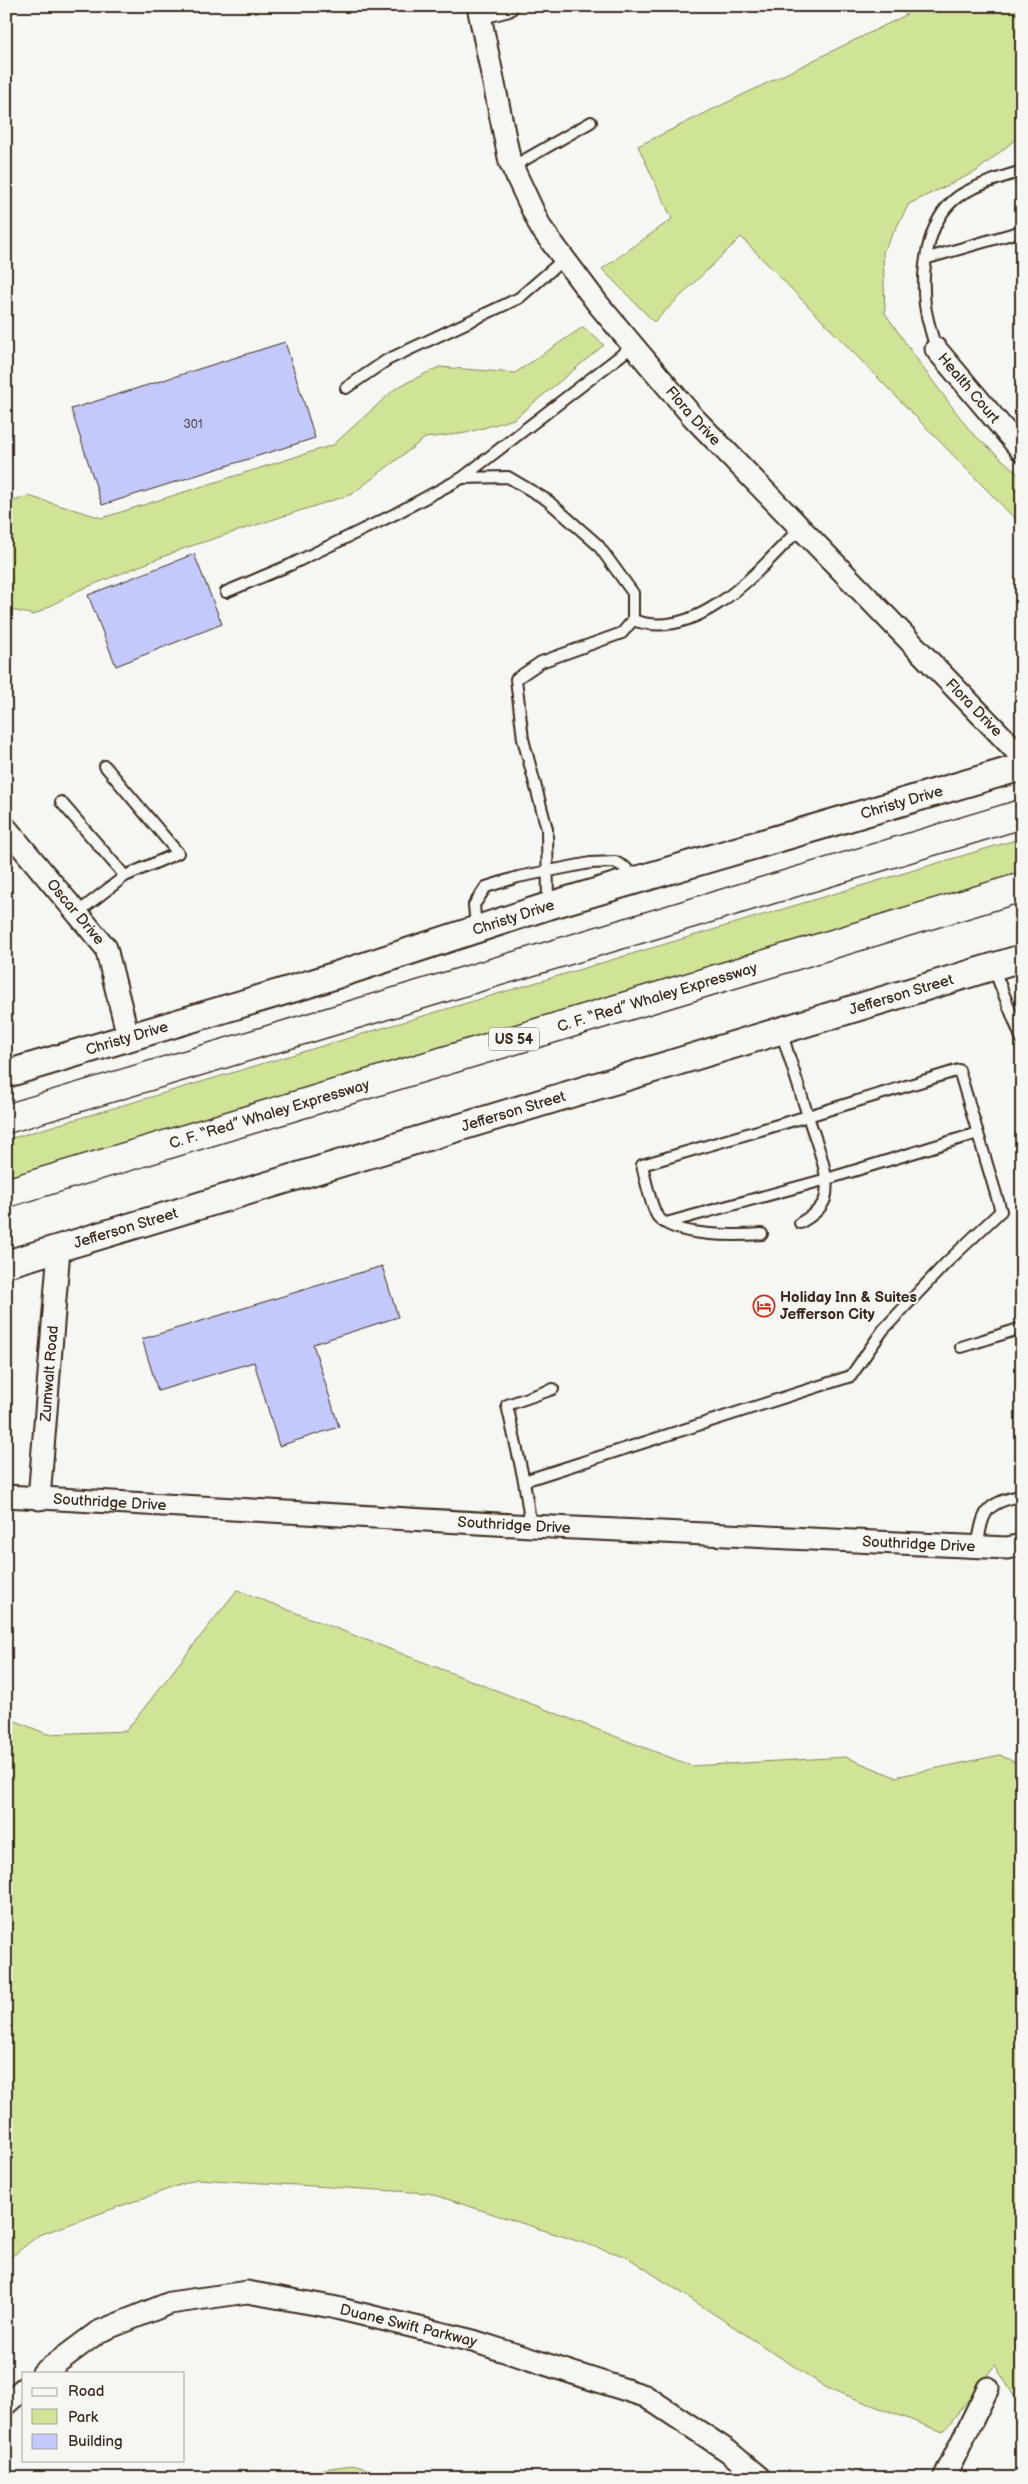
<svg xmlns="http://www.w3.org/2000/svg" width="1028" height="2484" viewBox="0 0 1028 2484" font-family="'Balsamiq Sans',sans-serif">
	<style>
		.green { fill: #d0e498; stroke: #86875b }
		.building { fill: #c4c9fb; stroke: #3b2a1e }
		.lines { fill: none; stroke-linecap: round; stroke-linejoin: round }
		.service-casing { stroke: #3b2a1e; stroke-width: 14 }
		.minor-casing { stroke: #3b2a1e; stroke-width: 25 }
		.tertiary-casing { stroke: #3b2a1e; stroke-width: 30 }
		.motorway-casing { stroke: #3b2a1e; stroke-width: 31 }
		.service { stroke: #f6f6f2; stroke-width: 10 }
		.minor { stroke: #f6f6f2; stroke-width: 21 }
		.tertiary { stroke: #f6f6f2; stroke-width: 26 }
		.motorway { stroke: #f6f6f2; stroke-width: 28 }
		.labels { text-anchor: middle; stroke-width: 4; stroke-linejoin: round; paint-order: stroke }
		.number-label { font-size: 12px; fill: #5d5255 }
		.shield { fill: #f6f6f2; stroke: #73675e; stroke-width: 1 }
		.shield-label { font-size: 14px; font-weight: bold; fill: #3b2a1e }
		.street-label { font-size: 15px; fill: #3b2a1e; stroke: #f6f6f2 }
		.poi-label { font-size: 15px; font-weight: bold; fill: #3b2a1e; stroke: #f6f6f2; text-anchor: start }
	</style>
	<rect width="100%" height="100%" fill="#f6f6f2"/>
	<filter id="ink" filterUnits="userSpaceOnUse"><feTurbulence type="fractalNoise" baseFrequency=".02" numOctaves="2"/><feDisplacementMap in="SourceGraphic" scale="10" xChannelSelector="R" yChannelSelector="G"/><feConvolveMatrix kernelMatrix="1 2 1 2 8 2 1 2 1" color-interpolation-filters="sRGB"/></filter>
	<g filter="url(#ink)">
		<path class="green" d="M918,6H1022V134L977,171L909,204L883,252L885,313L923,368L971,432L1022,477V526L741,237L654,322L602,269L672,219L638,146L902,17Z
			M583,327L604,345L514,419L466,433L425,438L352,494L185,548L77,591L34,615L12,610L6,614V558L9,556L6,538V504L28,496L102,518L333,445L396,388L439,367L515,373Z
			M1022,838V877L6,1182V1140Z
			M237,1590L692,1766L846,1757L895,1777L1000,1755L1022,1766V2409L995,2365L943,2432L827,2388L627,2257L428,2193L197,2179L39,2235L6,2261V1717L47,1734L126,1731Z
			M352,2465L401,2478H258Z"/>
		<path class="building" d="M285,342L315,438L102,505L71,409Z
			M194,554L222,624L116,666L88,595Z
			M382,1266L398,1317L313,1344L339,1427L279,1446L254,1362L158,1391L142,1339Z"/>
		<g class="lines">
			<g class="service-casing">
				<path id="service" d="M512,167L591,122
					M928,258L1022,231
					M936,349C932,335 927,320 925,305C921,271 927,222 955,199C968,188 1005,176 1022,171
					M346,388L387,360L519,298L564,259
					M462,478L508,477L547,500L598,545L633,593V620L622,633L541,662L516,679L523,739L547,829L548,905
					M226,592L290,565L395,514L462,478L633,346
					M633,620C698,644 760,569 800,528
					M61,802L125,876
					M77,913L125,876L178,853L105,766
					M476,928L474,905L486,887L518,877L590,863L615,862L626,868L631,880
					M993,967L1022,1040
					M666,1223L827,1179L978,1133
					M762,1234C737,1236 675,1237 658,1217C651,1208 645,1177 642,1165L808,1116C814,1137 832,1177 825,1199C821,1210 810,1217 800,1223
					M961,1347L1022,1328
					M524,1481L507,1405L553,1389
					M531,1526L524,1481L851,1376L883,1330L946,1263L1001,1211L959,1070L808,1116L781,1031
					M977,1547C984,1509 984,1505 1022,1495"/>
			</g>
			<g class="minor-casing">
				<g id="minor">
					<path id="s1" d="M478,6L510,162L541,228L598,304L693,417L1022,757"/>
					<path d="M480,13L507,6"/>
					<path id="s2" d="M936,349L1022,451"/>
					<path id="s3" d="M6,828L106,948L128,1036"/>
					<path id="s4" d="M6,1496L531,1526L1007,1548L1022,1545"/>
					<path id="s5" d="M39,1499L59,1249"/>
					<path id="s6" d="M43,2373L98,2332L170,2303L247,2292L332,2307L473,2341L645,2396L728,2451L760,2478"/>
					<path d="M6,2404L24,2388"/>
					<path d="M944,2478L988,2388"/>
				</g>
			</g>
			<g class="tertiary-casing">
				<g id="tertiary">
					<path id="s7" d="M6,1074L312,983L548,906L1022,767"/>
					<path id="s8" d="M6,1264L1022,958"/>
				</g>
			</g>
			<g class="motorway-casing">
				<g id="motorway">
					<path d="M6,1119L1022,814"/>
					<path id="s9" d="M6,1193L1022,887"/>
				</g>
			</g>
			<use href="#service" class="service"/>
			<use href="#minor" class="minor"/>
			<use href="#tertiary" class="tertiary"/>
			<use href="#motorway" class="motorway"/>
		</g>
	</g>
	<defs>
		<g id="hotel-ring" transform="scale(1.125)"><circle r="9.5" fill="#f6f6f2" stroke="#c8321e" stroke-width="1.5"/><path d="M-6-4.5h1.5V1H6V5H4.5V3h-9V5H-6ZM-4 0a1.8 1.8 0 1 1 3.6 0ZM.5 0V-2.5h3Q6-2.5 6 0Z" fill="#c8321e"/></g>
	</defs>
	<g fill-rule="evenodd">
		<use href="#hotel-ring" x="764" y="1306"/>
	</g>
	<g class="labels">
		<g class="number-label">
			<text x="193" y="428">301</text>
		</g>
		<rect class="shield" x="489" y="1027.5" width="50" height="23" rx="4"/>
		<g class="shield-label">
			<text x="514" y="1044">US 54</text>
		</g>
		<g class="street-label">
			<text dy="5" stroke="none"><textPath href="#s2" startOffset="51">Health Court</textPath></text>
			<text dy="5" stroke="none"><textPath href="#s1" startOffset="474">Flora Drive</textPath></text>
			<text dy="5" stroke="none"><textPath href="#s1" startOffset="879">Flora Drive</textPath></text>
			<text dy="5" stroke="none"><textPath href="#s7" startOffset="936">Christy Drive</textPath></text>
			<text dy="5" stroke="none"><textPath href="#s3" startOffset="109">Oscar Drive</textPath></text>
			<text dy="5" stroke="none"><textPath href="#s7" startOffset="531">Christy Drive</textPath></text>
			<text dy="5" stroke="none"><textPath href="#s8" startOffset="935">Jefferson Street</textPath></text>
			<text dy="5" stroke="none"><textPath href="#s9" startOffset="680">C. F. “Red” Whaley Expressway</textPath></text>
			<text dy="5" stroke="none"><textPath href="#s7" startOffset="126">Christy Drive</textPath></text>
			<text dy="5" stroke="none"><textPath href="#s8" startOffset="530">Jefferson Street</textPath></text>
			<text dy="5" stroke="none"><textPath href="#s9" startOffset="275">C. F. “Red” Whaley Expressway</textPath></text>
			<text dy="5" stroke="none"><textPath href="#s8" startOffset="125">Jefferson Street</textPath></text>
			<text dy="5" stroke="none"><textPath href="#s5" startOffset="126">Zumwalt Road</textPath></text>
			<text dy="5" stroke="none"><textPath href="#s4" startOffset="104">Southridge Drive</textPath></text>
			<text dy="5" stroke="none"><textPath href="#s4" startOffset="509">Southridge Drive</textPath></text>
			<text dy="5" stroke="none"><textPath href="#s4" startOffset="914">Southridge Drive</textPath></text>
			<text dy="5" stroke="none"><textPath href="#s6" startOffset="389">Duane Swift Parkway</textPath></text>
		</g>
		<g class="poi-label">
			<text x="780" y="1302">Holiday Inn &amp; Suites<tspan x="780" dy="17">Jefferson City</tspan></text>
		</g>
	</g>
	<rect width="1028" height="2484" fill="none" stroke="#f6f6f2" stroke-width="25"/>
	<rect x="12" y="12" width="1003" height="2459" fill="none" stroke="#3b2a1e" stroke-width="2" filter="url(#ink)"/>
	<rect x="22" y="2372" width="162" height="90" fill="#f6f6f2" stroke="#aba49d"/>
	<rect x="32" y="2388" width="25" height="8" fill="#f6f6f2" stroke="#aba49d"/>
	<text x="68" y="2396" font-size="15" fill="#3b2a1e">Road</text>
	<rect x="32" y="2409" width="25" height="15" fill="#d0e498" stroke="#aba49d"/>
	<text x="68" y="2422" font-size="15" fill="#3b2a1e">Park</text>
	<rect x="32" y="2434" width="25" height="15" fill="#c4c9fb" stroke="#aba49d"/>
	<text x="68" y="2446" font-size="15" fill="#3b2a1e">Building</text>
</svg>
